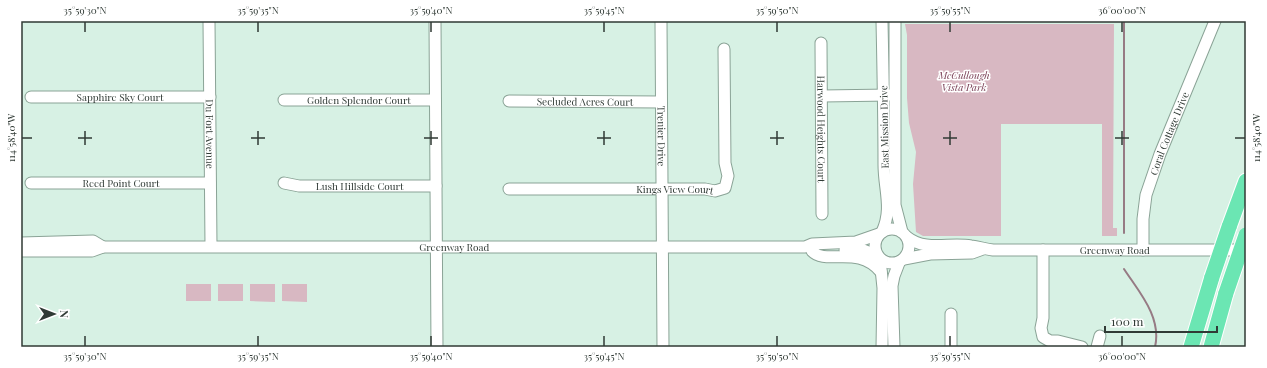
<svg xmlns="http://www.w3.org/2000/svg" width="1267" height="368" viewBox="0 0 1267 368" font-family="'Playfair Display',serif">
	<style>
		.park { fill: #d8b8c2 }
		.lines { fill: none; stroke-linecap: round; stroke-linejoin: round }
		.stream { stroke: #967b84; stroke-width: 2 }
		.minor-casing { stroke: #8aa396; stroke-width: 13 }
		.highway-casing { stroke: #fff; stroke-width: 17 }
		.minor { stroke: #fff; stroke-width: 11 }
		.highway { stroke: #6be6b3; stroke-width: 15 }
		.highway-bridge-casing { stroke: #fff; stroke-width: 17; stroke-linecap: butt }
		.highway-bridge { stroke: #6be6b3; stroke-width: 15 }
		.ticks { fill: none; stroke: #303a35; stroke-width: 1.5 }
		.labels { text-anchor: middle; stroke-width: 3; stroke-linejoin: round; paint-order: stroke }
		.park-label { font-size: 10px; font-style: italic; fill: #7c4359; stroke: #fff }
		.street-label { font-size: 10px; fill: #303a35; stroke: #fff }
		.neatline { fill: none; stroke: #303a35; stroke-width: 1.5 }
		.ticks-label { font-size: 10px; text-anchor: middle; fill: #303a35 }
	</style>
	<rect width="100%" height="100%" fill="#d7f1e4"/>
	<path class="park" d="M905,24H1114L1113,228H1117V236H1102V124H1001V236H923L916,232L913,184L916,152L909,123L907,98V35Z
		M186,284H211V301H186Z
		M218,284H243V301H218Z
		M250,284H275V302L250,301Z
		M282,284H307V302L282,301Z"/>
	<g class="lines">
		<path class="stream" d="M1124,233V21
			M1124,269C1139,292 1162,317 1155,347"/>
		<g class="minor-casing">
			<g id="minor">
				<path id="s1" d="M209,21L211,246"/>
				<path d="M435,21L437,347"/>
				<path id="s2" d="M661,21L663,347"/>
				<path d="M895,21V205L902,232"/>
				<path id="s3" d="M821,43L822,214"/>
				<path d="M822,96L890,95"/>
				<path id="s4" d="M31,97H210"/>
				<path id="s5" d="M284,100H435"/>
				<path id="s6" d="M509,101L661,102"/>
				<path id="s7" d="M31,183H210"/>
				<path id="s8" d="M284,183L299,186H436"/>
				<path id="s9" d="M509,189H705L715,191L725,188L728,176L725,163L724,49"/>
				<circle cx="892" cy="246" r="17"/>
				<path d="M882,232C893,209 884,189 884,165C884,117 883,69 882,21"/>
				<path id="s10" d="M907,237C926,252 949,242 971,246C979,247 985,249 993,250H1246"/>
				<path d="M21,243L93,241L103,247"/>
				<path d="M845,250L861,249L876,255"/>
				<path d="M1043,250V318L1041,328L1043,337L1050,341H1058L1082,347"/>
				<path id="s11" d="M1143,250V219L1146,195L1160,154L1215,21"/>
				<path id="s12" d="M21,251H92L103,247H805L812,244L856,242L879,234"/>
				<path d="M812,251C826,266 858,244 881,272"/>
				<path d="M880,259L883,288L882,347"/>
				<path d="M904,259L930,254L972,253L983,249"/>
				<path d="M951,314V347"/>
				<path d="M894,347L892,286L894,276L899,263"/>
				<path d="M1097,347L1100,336"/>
			</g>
		</g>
		<g class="highway-casing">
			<path id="highway" d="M1229,227L1246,181
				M1191,347L1212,277
				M1211,347L1226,293"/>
		</g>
		<use href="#minor" class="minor"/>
		<use href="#highway" class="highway"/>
		<g class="highway-bridge-casing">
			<path id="highway-bridge" d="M1212,277L1229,227
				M1226,293L1246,235"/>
		</g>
		<use href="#highway-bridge" class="highway-bridge"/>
	</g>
	<path class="ticks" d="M85,22V32M258,22V32M431,22V32M604,22V32M777,22V32M950,22V32M1122,22V32M85,131V145M258,131V145M431,131V145M604,131V145M777,131V145M950,131V145M1122,131V145M22,138H32M78,138H92M251,138H265M424,138H438M597,138H611M770,138H784M943,138H957M1115,138H1129M1235,138H1245M85,336V346M258,336V346M431,336V346M604,336V346M777,336V346M950,336V346M1122,336V346"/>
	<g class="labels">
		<g class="park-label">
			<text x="964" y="79">McCullough<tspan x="964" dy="12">Vista Park</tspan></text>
		</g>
		<g class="street-label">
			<text dy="4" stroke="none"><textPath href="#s4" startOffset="89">Sapphire Sky Court</textPath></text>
			<text dy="4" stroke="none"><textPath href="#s5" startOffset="75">Golden Splendor Court</textPath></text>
			<text dy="4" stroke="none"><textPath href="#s6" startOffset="76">Secluded Acres Court</textPath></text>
			<text transform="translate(884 127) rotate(-91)" y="4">East Mission Drive</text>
			<text dy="4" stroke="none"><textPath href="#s3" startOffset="86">Harwood Heights Court</textPath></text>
			<text dy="4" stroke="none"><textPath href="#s11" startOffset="121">Coral Cottage Drive</textPath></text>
			<text dy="4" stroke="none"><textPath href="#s1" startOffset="113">Du Fort Avenue</textPath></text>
			<text dy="4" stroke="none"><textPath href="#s2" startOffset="115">Trenier Drive</textPath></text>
			<text dy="4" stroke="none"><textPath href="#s7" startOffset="90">Reed Point Court</textPath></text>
			<text dy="4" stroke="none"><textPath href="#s8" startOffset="76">Lush Hillside Court</textPath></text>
			<text dy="4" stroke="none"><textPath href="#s9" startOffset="166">Kings View Court</textPath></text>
			<text dy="4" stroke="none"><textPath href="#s12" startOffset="434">Greenway Road</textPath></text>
			<text dy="4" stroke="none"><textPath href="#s10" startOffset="210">Greenway Road</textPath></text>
		</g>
	</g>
	<rect width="1267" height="368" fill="none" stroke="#ffffff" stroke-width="44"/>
	<g transform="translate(54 314) rotate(90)" stroke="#ffffff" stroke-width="3" paint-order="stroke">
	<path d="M0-3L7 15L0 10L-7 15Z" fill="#303a35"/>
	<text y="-6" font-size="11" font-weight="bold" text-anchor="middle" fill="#303a35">N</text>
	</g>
	<path d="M1105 326v6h112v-6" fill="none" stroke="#303a35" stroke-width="2"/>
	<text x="1111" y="326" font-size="12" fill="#303a35" stroke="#ffffff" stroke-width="3" paint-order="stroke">100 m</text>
	<rect x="22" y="22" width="1223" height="324" class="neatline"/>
	<g class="ticks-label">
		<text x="85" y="14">35°59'30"N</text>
		<text x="258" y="14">35°59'35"N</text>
		<text x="431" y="14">35°59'40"N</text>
		<text x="604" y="14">35°59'45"N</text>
		<text x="777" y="14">35°59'50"N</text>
		<text x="950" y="14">35°59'55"N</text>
		<text x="1122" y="14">36°00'00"N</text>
		<text transform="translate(1256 138) rotate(-90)" y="4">114°58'40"W</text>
		<text transform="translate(11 138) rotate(-90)" y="4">114°58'40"W</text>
		<text x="85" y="360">35°59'30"N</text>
		<text x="258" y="360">35°59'35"N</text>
		<text x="431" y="360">35°59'40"N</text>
		<text x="604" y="360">35°59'45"N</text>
		<text x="777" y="360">35°59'50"N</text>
		<text x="950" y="360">35°59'55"N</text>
		<text x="1122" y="360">36°00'00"N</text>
	</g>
</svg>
